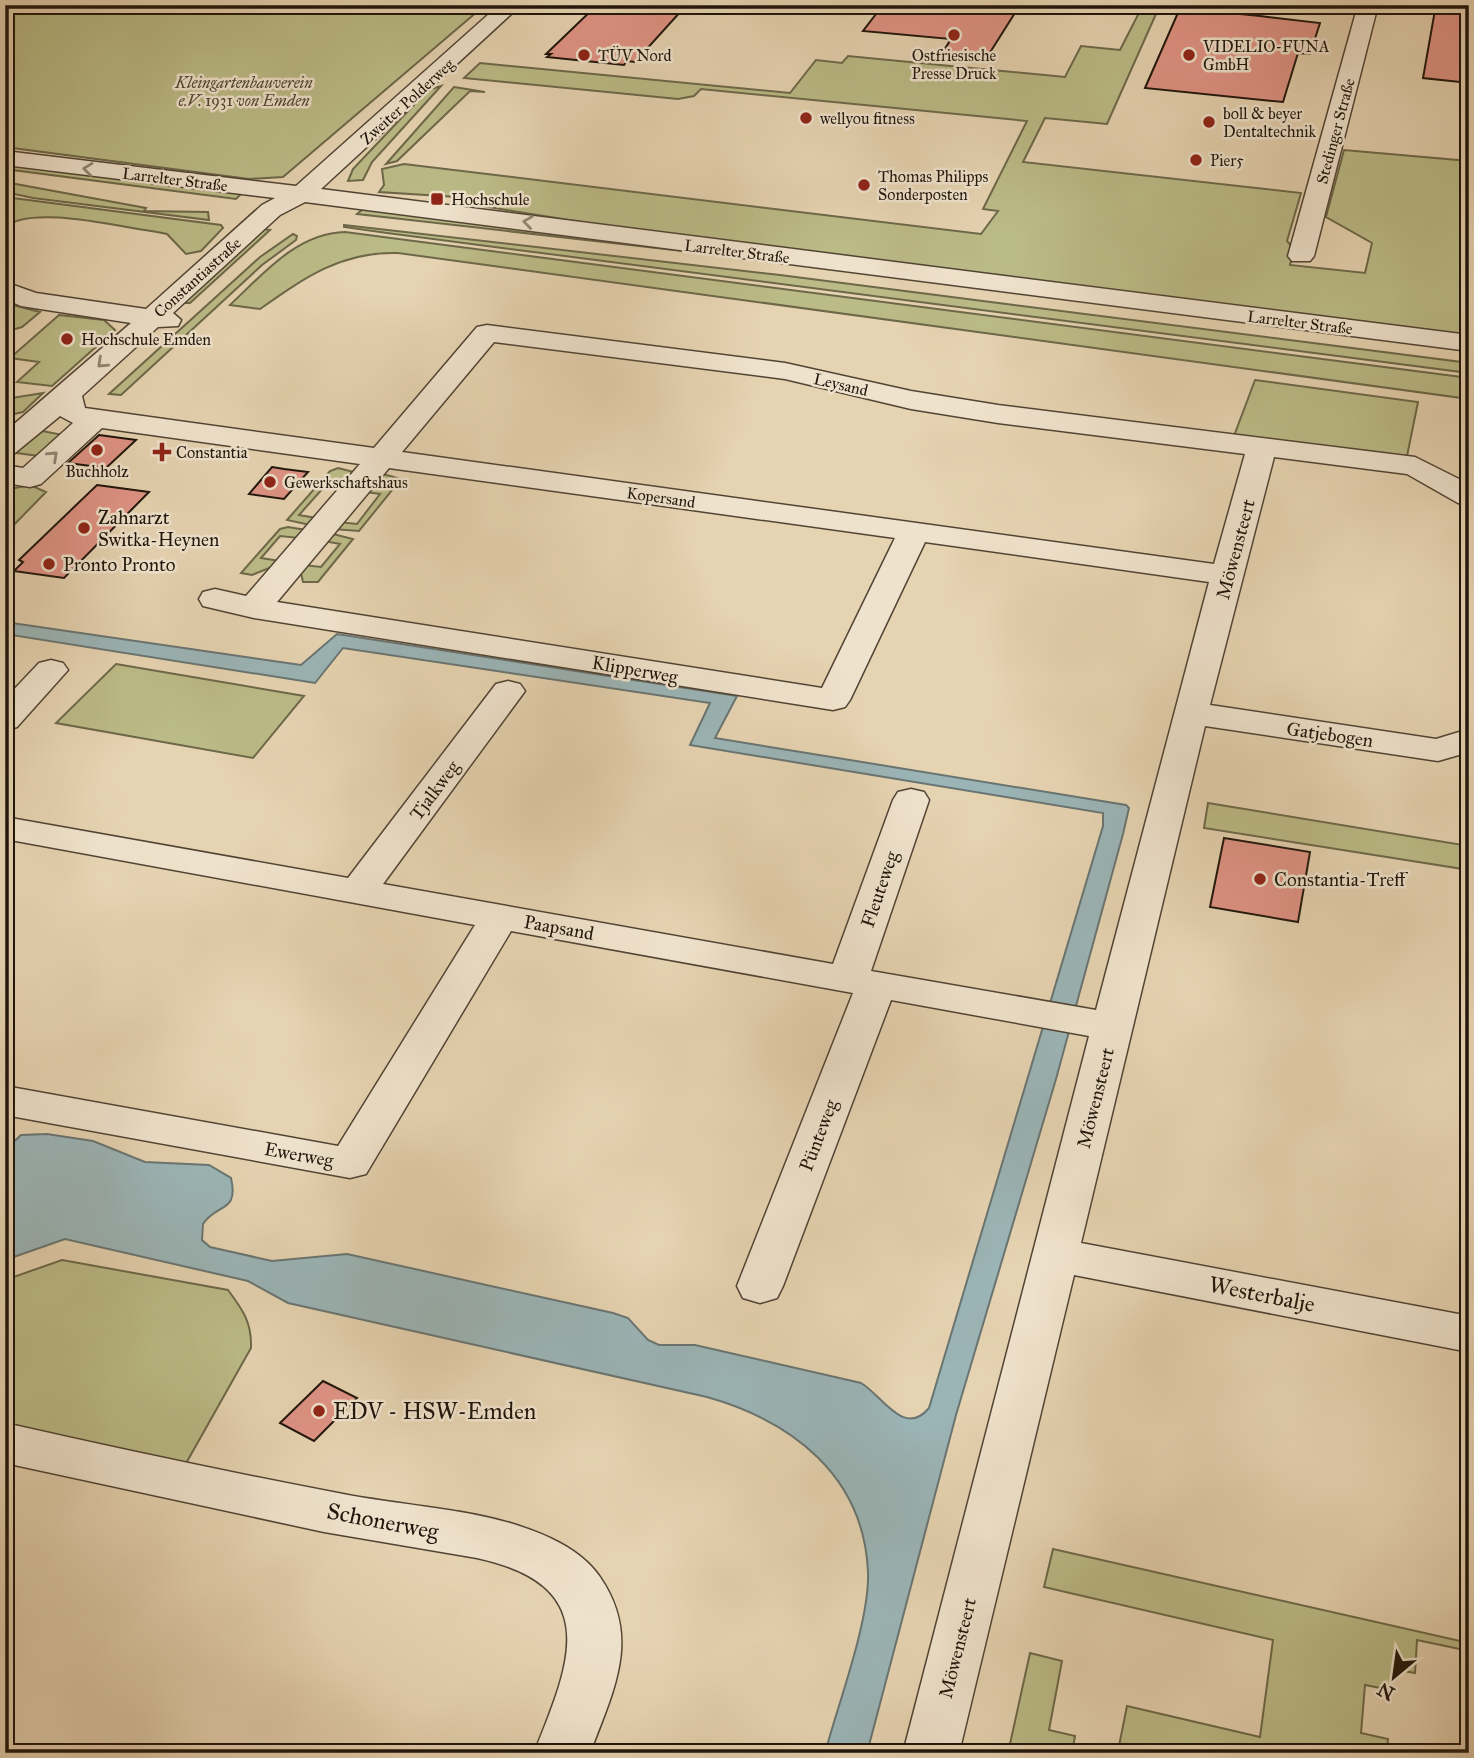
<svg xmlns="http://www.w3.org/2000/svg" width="1474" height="1758" viewBox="0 0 1474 1758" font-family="'IM FELL Great Primer',serif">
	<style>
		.green { fill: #bbbb87; stroke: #6d6849; stroke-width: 2 }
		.water { fill: #9bb5b7; stroke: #697572; stroke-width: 2 }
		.building { fill: #e09385; stroke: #1f150b; stroke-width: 2 }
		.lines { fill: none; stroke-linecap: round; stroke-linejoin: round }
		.minor-casing { stroke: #514434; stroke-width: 3 }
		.minor { fill: #efe2cc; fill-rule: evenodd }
		.oneway { stroke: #918675 }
		.poi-dot { fill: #8f2418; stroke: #efe2cc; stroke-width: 2.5 }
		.labels { text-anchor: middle; stroke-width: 5; stroke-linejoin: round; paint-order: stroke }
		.far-poi-label { font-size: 16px; fill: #1f150b; stroke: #efe2cc; text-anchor: start }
		.far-park-label { font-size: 16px; font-style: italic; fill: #4e4730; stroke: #efe2cc }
		.far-street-label { font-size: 16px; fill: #1f150b; stroke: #efe2cc }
		.poi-label { font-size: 19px; fill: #1f150b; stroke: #efe2cc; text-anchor: start }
		.street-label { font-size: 19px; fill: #1f150b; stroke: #efe2cc }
		.near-street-label { font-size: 23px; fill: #1f150b; stroke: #efe2cc }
		.near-poi-label { font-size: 23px; fill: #1f150b; stroke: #efe2cc; text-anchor: start }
	</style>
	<rect width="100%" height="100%" fill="#e6d3b1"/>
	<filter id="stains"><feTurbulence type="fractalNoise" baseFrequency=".00286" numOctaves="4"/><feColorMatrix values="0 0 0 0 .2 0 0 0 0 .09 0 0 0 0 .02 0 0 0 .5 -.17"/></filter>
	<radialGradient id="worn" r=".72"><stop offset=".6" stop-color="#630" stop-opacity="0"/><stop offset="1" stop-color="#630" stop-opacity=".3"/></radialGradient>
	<path class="green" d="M5,5H485L283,177L249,179L5,147Z
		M1143,5H1160L1107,124L1045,118L1023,162L1301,193L1287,241L1294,249L1290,265L1365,273L1372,243L1326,217L1344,150L1469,161V338L594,224L482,206L484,203L456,200L457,197L379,192L384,185L382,169L404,164L981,234L998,211L983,209L1027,121L701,89L694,96L678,99L464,78L480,63L790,93L816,60L842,63L848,56L1065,77L1081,46L1120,50Z
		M441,86L372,162L363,180L348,181L353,169L428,90Z
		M454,87L485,92L470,91L397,161L386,164Z
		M5,163L242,193L236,199L5,169Z
		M5,182L146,208L144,211L208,212L209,220L33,198L5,192Z
		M5,197L221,225L223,228L201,251L186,254L167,234L157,232C123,228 32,204 5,227Z
		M363,209L789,263L357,214Z
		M344,225L780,275L1469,363V373L387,233L344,227Z
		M262,229L270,230L190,303H181Z
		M345,232L1469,378V399L398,253C342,251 304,278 260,309L230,305C263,274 297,233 345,232Z
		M293,234L297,236L296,240L262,265L121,395L109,394L260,257Z
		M5,303L40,312L22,327L5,332Z
		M59,315L104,320L115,330L52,386L17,382L39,362L10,358Z
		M1255,380L1418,402L1406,461L1234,436Z
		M43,393L23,412L5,416V399Z
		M37,430L63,435L39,456L9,452Z
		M338,468L354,472L341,489L324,487L299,515L316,518L310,525L287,520L330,471Z
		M383,474L401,479L359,531L332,529L338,522L357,524L380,494L366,492Z
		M30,485L46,492L5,534V490Z
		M288,527L306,530L299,538L280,536L261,558L280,561L277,565L252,575L241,573L280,529Z
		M329,533L353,539L318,582H303L300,569L304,565L321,567L340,544L324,541Z
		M116,664L304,696L253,758L56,723Z
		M1208,803L1469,846V870L1204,828Z
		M62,1260L228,1290C243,1310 252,1323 251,1348L176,1481L5,1443V1280Z
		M1053,1549L1469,1643V1651L1417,1640L1415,1673L1393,1669L1391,1690L1365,1685L1361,1733L1388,1739L1387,1753H1145L1119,1746L1127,1706L1260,1737L1273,1640L1044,1587Z
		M1030,1653L1062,1661L1049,1730L1075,1736L1072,1753H1008Z"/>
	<path class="water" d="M5,622L301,665L337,634L737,696L715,738L1126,805L1129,808L1123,834L1056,1079L956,1415L867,1753H825C838,1704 870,1620 868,1572C864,1476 792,1421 707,1397L288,1303L248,1281L65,1239L5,1260V1150L21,1135L47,1134L93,1141L145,1162L209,1165L231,1178C239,1213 217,1203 203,1224L202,1240L210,1247L272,1261L347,1254L613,1313L628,1318L648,1340L659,1345H695L861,1383C883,1396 904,1438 929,1408L1103,826V813L690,745L710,703L343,648L315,683L5,634Z"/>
	<path class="building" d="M597,5H631L682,10L635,62L627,61L624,65L547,57L551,54H546Z
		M883,5H1020L984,62L939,58L951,39L863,31Z
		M1180,8L1260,16L1320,23L1310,54L1298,53L1283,102L1145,88Z
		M1435,10L1469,14V83L1423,78Z
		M99,435L136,440L106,468L68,463Z
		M272,467L284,469L308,472L284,499L249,494Z
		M97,485L149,492L64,578L14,571L23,562L19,560Z
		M1224,838L1310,852L1298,922L1210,907Z
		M323,1381L357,1398L314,1441L280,1423Z"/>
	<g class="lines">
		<g class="minor-casing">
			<path id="minor" d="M499,5H521L321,189L1469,335V351L305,202L280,215L173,313L181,320L178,326L158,327L82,396L85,408L374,448L477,327L487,325L785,363L911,391L998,405L1415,457L1469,484V506L1458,503L1407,474L1274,457L1210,705L1436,739L1469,729V752L1438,761L1205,726L1081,1243L1469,1316V1352L1074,1275L959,1753H903L1089,1036L891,1000L783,1286L777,1298L760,1303L743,1298L737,1286L853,993L511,931L366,1174L350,1178L5,1115V1086L338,1146L475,925L5,839V817L348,878L496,684L508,681L520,684L525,691L383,884L833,964L893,800L898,792L911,789L924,792L929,800L871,971L1096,1010L1209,582L925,542L850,700L845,707L833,710L254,618L203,606L199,599L203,592L215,589L246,596L360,464L102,428L41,484L30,487L5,483V465L23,468L73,423L60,416L15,453L5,456V432L131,323L21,306L5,299V282L36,293L146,309L262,205L275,198L5,165V151L296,186ZM494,342L785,379L911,409L998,423L1245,454L1214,564L402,452ZM389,468L895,538L822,688L277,602Z
				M1358,5H1378L1314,256L1310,261H1292L1288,256Z
				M51,660L63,663L68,670L17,727L5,731V699L39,663Z
				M5,1423C119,1449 233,1473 348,1495C402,1505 458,1508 510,1523C543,1533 580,1548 600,1577C642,1638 613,1691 590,1753H534C570,1663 605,1586 477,1558L324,1532L5,1463Z"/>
		</g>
		<use href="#minor" class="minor"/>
	</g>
	<defs><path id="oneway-chevron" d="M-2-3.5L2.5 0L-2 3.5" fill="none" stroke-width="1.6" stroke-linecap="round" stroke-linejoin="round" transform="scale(1.75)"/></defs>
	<g class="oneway">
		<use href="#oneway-chevron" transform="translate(88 169) rotate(-173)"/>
		<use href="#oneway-chevron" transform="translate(528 222) rotate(-172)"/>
		<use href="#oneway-chevron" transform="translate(102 363) rotate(137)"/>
		<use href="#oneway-chevron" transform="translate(53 456) rotate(-43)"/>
	</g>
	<g class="poi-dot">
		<circle cx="954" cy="35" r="7"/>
		<circle cx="584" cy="55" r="7"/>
		<circle cx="1189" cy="55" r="7"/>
		<circle cx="806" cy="118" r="7"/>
		<circle cx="1209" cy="122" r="7"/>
		<circle cx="1196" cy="160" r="7"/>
		<circle cx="864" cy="185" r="7"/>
		<rect x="430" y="192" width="14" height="14" rx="3.5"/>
		<circle cx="67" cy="339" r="7"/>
		<circle cx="97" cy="450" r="7"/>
		<path d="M158.5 441.5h7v7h7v7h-7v7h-7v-7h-7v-7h7z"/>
		<circle cx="270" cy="482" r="7"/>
		<circle cx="84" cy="528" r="7"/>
		<circle cx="49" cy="564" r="7"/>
		<circle cx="1260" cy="879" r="7"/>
		<circle cx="319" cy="1411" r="7"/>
	</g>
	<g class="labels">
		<g class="far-poi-label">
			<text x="1203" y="52">VIDELIO-FUNA<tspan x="1203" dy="18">GmbH</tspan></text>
			<text x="598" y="61">TÜV Nord</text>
			<text x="954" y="61" text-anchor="middle">Ostfriesische<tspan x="954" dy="18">Presse Druck</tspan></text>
			<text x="1223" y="119">boll &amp; beyer<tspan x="1223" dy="18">Dentaltechnik</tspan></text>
			<text x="820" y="124">wellyou fitness</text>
			<text x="1210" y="166">Pier5</text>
			<text x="878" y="182">Thomas Philipps<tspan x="878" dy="18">Sonderposten</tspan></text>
			<text x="451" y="205">Hochschule</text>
			<text x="81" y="345">Hochschule Emden</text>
			<text x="176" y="458">Constantia</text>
			<text x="97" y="477" text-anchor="middle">Buchholz</text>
			<text x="284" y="488">Gewerkschaftshaus</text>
		</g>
		<g class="far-park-label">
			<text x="244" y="88">Kleingartenbauverein<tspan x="244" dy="18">e.V. 1931 von Emden</tspan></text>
		</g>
		<g class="far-street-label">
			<text transform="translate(407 101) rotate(-42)" y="6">Zweiter Polderweg</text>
			<text transform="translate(1335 131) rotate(-75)" y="6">Stedinger Straße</text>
			<text transform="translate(175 179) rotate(7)" y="6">Larrelter Straße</text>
			<text transform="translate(737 251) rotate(7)" y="6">Larrelter Straße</text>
			<text transform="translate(197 277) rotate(-42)" y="6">Constantiastraße</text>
			<text transform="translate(1300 322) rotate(7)" y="6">Larrelter Straße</text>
			<text transform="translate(841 384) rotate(13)" y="6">Leysand</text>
			<text transform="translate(661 497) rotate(8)" y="6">Kopersand</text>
		</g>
		<g class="poi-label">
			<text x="98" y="524">Zahnarzt<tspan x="98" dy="22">Switka-Heynen</tspan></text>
			<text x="63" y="571">Pronto Pronto</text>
			<text x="1274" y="886">Constantia-Treff</text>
		</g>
		<g class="street-label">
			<text transform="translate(1235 549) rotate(-75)" y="7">Möwensteert</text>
			<text transform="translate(635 669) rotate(10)" y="7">Klipperweg</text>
			<text transform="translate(1330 734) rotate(8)" y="7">Gatjebogen</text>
			<text transform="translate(434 790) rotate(-53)" y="7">Tjalkweg</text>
			<text transform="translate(879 889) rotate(-71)" y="7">Fleuteweg</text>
			<text transform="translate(559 927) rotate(10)" y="7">Paapsand</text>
			<text transform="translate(1095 1098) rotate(-76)" y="7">Möwensteert</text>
			<text transform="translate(818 1135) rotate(-69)" y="7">Pünteweg</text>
			<text transform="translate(299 1154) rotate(10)" y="7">Ewerweg</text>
			<text transform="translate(957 1648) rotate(-76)" y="7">Möwensteert</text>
		</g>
		<g class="near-street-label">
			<text transform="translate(1262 1294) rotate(11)" y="8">Westerbalje</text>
			<text transform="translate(383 1521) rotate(11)" y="8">Schonerweg</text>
		</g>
		<g class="near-poi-label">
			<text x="333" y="1419">EDV - HSW-Emden</text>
		</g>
	</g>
	<rect width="1474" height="1758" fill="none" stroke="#e6d3b1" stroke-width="28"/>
	<rect x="7" y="7" width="1460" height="1744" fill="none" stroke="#1f150b" stroke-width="3.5"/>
	<rect x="14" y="14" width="1446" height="1730" fill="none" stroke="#1f150b" stroke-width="2"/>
	<g transform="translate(1394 1677) rotate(209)" stroke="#efe2cc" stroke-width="5" paint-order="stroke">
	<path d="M0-5L12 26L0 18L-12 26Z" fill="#1f150b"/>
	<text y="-10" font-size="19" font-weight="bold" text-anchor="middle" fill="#1f150b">N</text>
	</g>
	<rect width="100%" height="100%" filter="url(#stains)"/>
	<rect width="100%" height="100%" fill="url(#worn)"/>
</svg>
